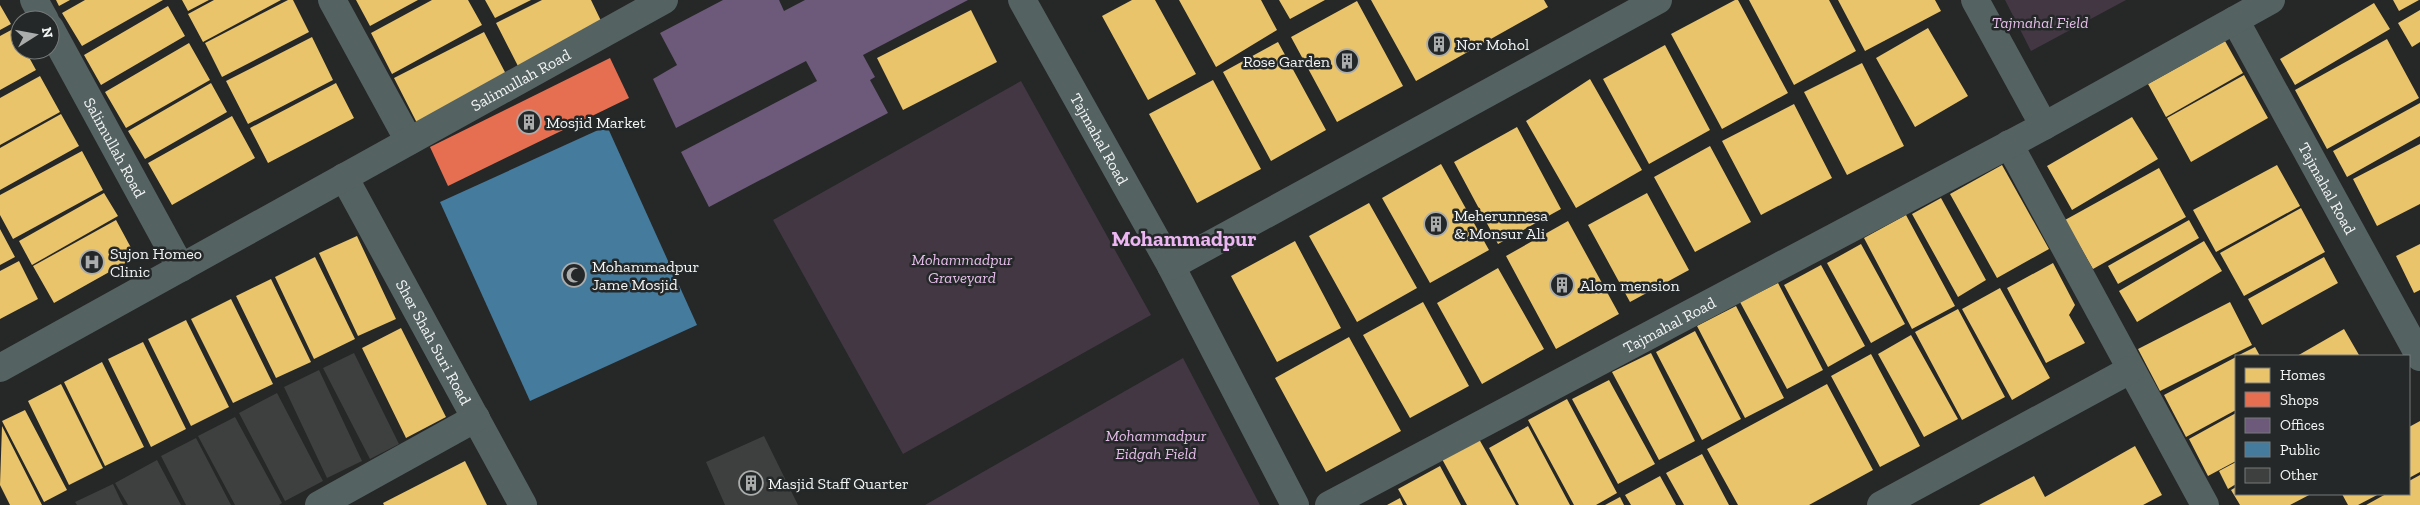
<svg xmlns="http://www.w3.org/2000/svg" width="2420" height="505" viewBox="0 0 2420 505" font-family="'Zilla Slab',serif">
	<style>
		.green { fill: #423743 }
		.homes { fill: #e9c46a }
		.shops { fill: #e76f51 }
		.offices { fill: #6d597a }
		.public { fill: #457b9d }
		.building { fill: #3e3f3f }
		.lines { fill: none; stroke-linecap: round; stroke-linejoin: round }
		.minor { stroke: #556262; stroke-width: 28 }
		.labels { text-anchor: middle; stroke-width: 5; stroke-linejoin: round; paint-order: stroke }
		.park-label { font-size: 16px; font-style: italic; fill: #e7beec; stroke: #252828 }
		.poi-label { font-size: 16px; fill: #f3f5f5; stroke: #252828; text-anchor: start }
		.street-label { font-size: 16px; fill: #f3f5f5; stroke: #252828 }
		.district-label { font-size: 21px; font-weight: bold; fill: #ebb6f2; stroke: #252828 }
	</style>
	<rect width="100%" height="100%" fill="#262727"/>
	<path class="green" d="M2005,0H2126L2031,51Z
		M1021,81L1151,315L903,454L773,220Z
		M1183,358L1260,505H925Z"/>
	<path class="homes" d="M56,0H70L59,6Z
		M85,0H163L82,46L62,13Z
		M182,0H209L188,11Z
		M214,0H281L203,42L188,14Z
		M288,0H293L309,32L222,77L205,43Z
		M356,0H418L370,26Z
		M432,0H468L482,25L392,74L371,33Z
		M485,0H531L495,18Z
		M542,0H591L603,25L519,68L496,23Z
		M1132,0H1155L1196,74L1148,100L1102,16Z
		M1179,0H1261L1277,30L1216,67Z
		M1279,0H1325L1290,19Z
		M1371,0H1544L1548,7L1416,81Z
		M1735,0H1738L1788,93L1722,129L1671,34Z
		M1749,0H1829L1856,51L1794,85Z
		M1838,0H1935L1941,11L1865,51Z
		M2393,0H2419L2399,11Z
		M1357,1L1403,86L1337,122L1291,37Z
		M2374,3L2390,29L2295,85L2280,59Z
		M0,5L11,24L0,30Z
		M168,6L185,36L101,85L84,55Z
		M971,10L997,62L903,110L877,58Z
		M2420,10V42L2412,47L2398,23Z
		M1928,28L1968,96L1915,127L1876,58Z
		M13,29L20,42V50H25L36,70L0,90V36Z
		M484,32L507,76L417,123L394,78Z
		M312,37L333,80L248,124L226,81Z
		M2387,39L2419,98L2327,149L2295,90Z
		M2225,41L2243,73L2166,117L2148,84Z
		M1278,42L1326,130L1271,161L1223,72Z
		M189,43L210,80L126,128L105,92Z
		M1665,45L1710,130L1649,164L1603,79Z
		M1862,63L1904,146L1847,175L1804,92Z
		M2244,75L2268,118L2191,162L2167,118Z
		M40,76L60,112L0,145V98Z
		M1590,79L1642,170L1576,208L1526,121Z
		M1213,80L1261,169L1197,203L1149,114Z
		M211,83L227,112L145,159L128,131Z
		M336,83L354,118L268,163L250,128Z
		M2420,103V136L2347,177L2333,151Z
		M1794,104L1832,178L1761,215L1722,141Z
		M61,114L79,146L0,190V148Z
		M232,116L255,158L172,205L148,163Z
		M2132,117L2158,159L2072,210L2047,166Z
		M1517,127L1561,209L1498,244L1454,162Z
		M2420,144V204L2377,226L2353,179Z
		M1710,146L1751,222L1695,252L1654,177Z
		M82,151L103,190L13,239L0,215V195Z
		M1441,164L1489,250L1430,283L1382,198Z
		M2002,165L2049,249L1997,278L1950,194Z
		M2277,165L2300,206L2216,252L2193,210Z
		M2159,168L2186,217L2093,269L2065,220Z
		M104,193L118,216L32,265L19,241Z
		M1647,193L1689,270L1630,302L1588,225Z
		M1941,198L1986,280L1958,297L1912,214Z
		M1369,203L1417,288L1357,322L1309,236Z
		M2301,208L2325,252L2244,296L2220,253Z
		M1906,215L1955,306L1912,329L1864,238Z
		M116,220L136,257L54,303L33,266Z
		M2189,220L2199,238L2118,284L2108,266Z
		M1568,221L1619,314L1556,349L1506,256Z
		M0,229L15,257L0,265Z
		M357,236L396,319L358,336L319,253Z
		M1295,241L1341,328L1277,362L1231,276Z
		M2204,241L2222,271L2137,322L2119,291Z
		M1861,244L1905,324L1871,343L1827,263Z
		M2420,244V290L2414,293L2396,256Z
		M315,257L355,339L314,359L275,277Z
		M2324,257L2338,283L2262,325L2248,299Z
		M19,261L38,299L0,319V271Z
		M2053,263L2075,305L2069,315L2085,343L2046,363L2007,288Z
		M1821,265L1865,346L1828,367L1784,285Z
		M1498,268L1544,349L1482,384L1437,303Z
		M271,279L311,362L276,378L236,296Z
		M1778,283L1823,370L1787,389L1740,302Z
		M2000,288L2050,378L2012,400L1962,309Z
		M231,299L273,384L233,403L191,319Z
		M1423,302L1469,386L1410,418L1363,335Z
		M2230,302L2252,345L2160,391L2138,349Z
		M1736,306L1784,398L1745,418L1697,326Z
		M1958,309L2005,397L1962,420L1915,332Z
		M186,320L229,407L191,426L148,339Z
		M401,328L446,417L406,438L362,348Z
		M2344,329L2359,355L2297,356Z
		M1695,331L1741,419L1702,440L1656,352Z
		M1911,335L1958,419L1924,437L1878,354Z
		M1349,337L1401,431L1326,472L1275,378Z
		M143,342L186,429L151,447L108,359Z
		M2255,347L2260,356H2237Z
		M1651,353L1695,441L1659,460L1612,372Z
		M1871,354L1920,446L1880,467L1831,376Z
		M2236,357V410L2186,437L2164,395Z
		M102,362L144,447L105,466L64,382Z
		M1609,380L1655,464L1618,484L1572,399Z
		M61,384L103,468L69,485L28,401Z
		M1827,384L1873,470L1809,505H1738L1707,449Z
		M1567,399L1617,493L1596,505H1574L1528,420Z
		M25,410L67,490L44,502L2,421Z
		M2236,413V461L2208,476L2189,439Z
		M2420,421V472L2409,478V427Z
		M2,426L42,505H10L0,485Z
		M1528,426L1570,505H1519L1489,448Z
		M1479,439L1516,505H1467L1442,459Z
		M2135,446L2162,495L2143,505H1979L2034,476L2045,497Z
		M1702,454L1729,505H1684L1666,473Z
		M465,461L487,505H384L383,503Z
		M2236,462V484L2228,489L2219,471Z
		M1440,466L1461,505H1407L1398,489Z
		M2420,475V505H2366L2386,494H2409V481Z
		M1660,476L1676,505H1631L1625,495Z
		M2236,487V494H2311L2290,505H2240L2231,490Z
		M2342,494H2379L2358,505H2348Z
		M1620,497L1624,505H1605Z
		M1400,498L1403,505H1387Z"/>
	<path class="shops" d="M610,58L629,98L448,186L430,147Z"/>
	<path class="offices" d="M723,0H779L784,11L805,0H968L863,55L875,77L870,80L888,113L709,207L681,152L817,81L806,61L676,128L653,79L677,65L660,33Z"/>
	<path class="public" d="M607,126L697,325L530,401L440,202Z"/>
	<path class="building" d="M354,353L399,444L370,459L323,368Z
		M319,370L362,461L327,478L284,387Z
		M277,393L323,481L285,501L239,413Z
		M235,417L282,503L279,505H235L198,436Z
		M764,436L798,505H725L706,462Z
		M196,438L231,505H186L161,456Z
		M157,460L181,505H128L115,483Z
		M113,484L123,505H77L75,502Z"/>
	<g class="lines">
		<g class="minor">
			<path d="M34,0L45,20"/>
			<path d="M332,0L409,141"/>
			<path id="s1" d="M1022,0L1171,266L1295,505"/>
			<path d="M1975,0L2044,126"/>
			<path id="s2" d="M2235,20L2420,357"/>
			<path id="s3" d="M50,28L181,268"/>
			<path d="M2009,144L2205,505"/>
			<path id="s4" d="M344,177L523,505"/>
			<path d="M1171,266L1658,0"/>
			<path id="s5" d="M0,368L664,0"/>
			<path d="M319,505L476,418"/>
			<path id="s6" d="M1329,505L2044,126L2271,0"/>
			<path d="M1881,505L2130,370"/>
		</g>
	</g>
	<defs>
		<g id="building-ring" transform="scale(1.25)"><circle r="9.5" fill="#252828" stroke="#abadad" stroke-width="1.5"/><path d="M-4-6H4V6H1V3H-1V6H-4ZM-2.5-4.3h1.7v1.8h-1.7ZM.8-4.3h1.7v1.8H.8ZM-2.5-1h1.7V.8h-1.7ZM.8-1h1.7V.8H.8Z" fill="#abadad"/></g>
		<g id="hospital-ring" transform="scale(1.25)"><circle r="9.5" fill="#252828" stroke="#abadad" stroke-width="1.5"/><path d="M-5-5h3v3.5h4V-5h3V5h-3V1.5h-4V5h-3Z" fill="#abadad"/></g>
		<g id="mosque-ring" transform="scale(1.25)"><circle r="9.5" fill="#252828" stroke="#abadad" stroke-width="1.5"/><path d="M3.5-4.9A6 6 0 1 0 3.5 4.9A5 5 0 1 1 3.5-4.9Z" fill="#abadad"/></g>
	</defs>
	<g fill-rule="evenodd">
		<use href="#building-ring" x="1439" y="44"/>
		<use href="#building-ring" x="1347" y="61"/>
		<use href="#building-ring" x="529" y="122"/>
		<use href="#building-ring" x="1436" y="224"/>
		<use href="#hospital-ring" x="92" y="262"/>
		<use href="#mosque-ring" x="574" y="275"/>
		<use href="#building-ring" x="1562" y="285"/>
		<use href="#building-ring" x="751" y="483"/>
	</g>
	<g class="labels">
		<g class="park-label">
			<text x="2040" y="28">Tajmahal Field</text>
			<text x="962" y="265">Mohammadpur<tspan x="962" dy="18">Graveyard</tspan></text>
			<text x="1156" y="441">Mohammadpur<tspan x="1156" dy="18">Eidgah Field</tspan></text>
		</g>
		<g class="poi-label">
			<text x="1456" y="50">Nor Mohol</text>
			<text x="1330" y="67" text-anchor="end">Rose Garden</text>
			<text x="546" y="128">Mosjid Market</text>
			<text x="1454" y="221">Meherunnesa<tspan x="1454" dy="18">&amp; Monsur Ali</tspan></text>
			<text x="110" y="259">Sujon Homeo<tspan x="110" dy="18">Clinic</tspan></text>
			<text x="592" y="272">Mohammadpur<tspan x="592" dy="18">Jame Mosjid</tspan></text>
			<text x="1580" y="291">Alom mension</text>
			<text x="768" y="489">Masjid Staff Quarter</text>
		</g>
		<g class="street-label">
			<text dy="6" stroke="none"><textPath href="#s5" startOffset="595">Salimullah Road</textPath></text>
			<text dy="6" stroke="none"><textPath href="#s1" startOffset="159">Tajmahal Road</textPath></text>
			<text dy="6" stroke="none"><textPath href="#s3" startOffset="136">Salimullah Road</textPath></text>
			<text dy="6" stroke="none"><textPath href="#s2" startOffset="192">Tajmahal Road</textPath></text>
			<text dy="6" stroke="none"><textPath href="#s6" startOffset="385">Tajmahal Road</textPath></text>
			<text dy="6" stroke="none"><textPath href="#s4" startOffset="188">Sher Shah Suri Road</textPath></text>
		</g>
		<g class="district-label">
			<text x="1184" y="246">Mohammadpur</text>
		</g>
	</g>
	<rect x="2235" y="355" width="175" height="140" fill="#252828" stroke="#777a7a"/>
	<rect x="2245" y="368" width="25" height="15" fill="#e9c46a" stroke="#777a7a"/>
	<text x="2280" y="380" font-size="15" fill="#f3f5f5">Homes</text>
	<rect x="2245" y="392" width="25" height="15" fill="#e76f51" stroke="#777a7a"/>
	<text x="2280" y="405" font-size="15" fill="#f3f5f5">Shops</text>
	<rect x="2245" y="418" width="25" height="15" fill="#6d597a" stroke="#777a7a"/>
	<text x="2280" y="430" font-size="15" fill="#f3f5f5">Offices</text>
	<rect x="2245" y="442" width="25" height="15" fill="#457b9d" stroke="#777a7a"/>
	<text x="2280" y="455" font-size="15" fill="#f3f5f5">Public</text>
	<rect x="2245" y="468" width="25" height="15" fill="#3e3f3f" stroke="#777a7a"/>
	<text x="2280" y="480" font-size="15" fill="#f3f5f5">Other</text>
	<g transform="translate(35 35) rotate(79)"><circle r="24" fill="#252828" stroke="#777a7a"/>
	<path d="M0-4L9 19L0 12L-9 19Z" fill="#abadad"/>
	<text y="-8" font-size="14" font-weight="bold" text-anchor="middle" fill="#f3f5f5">N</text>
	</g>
</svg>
